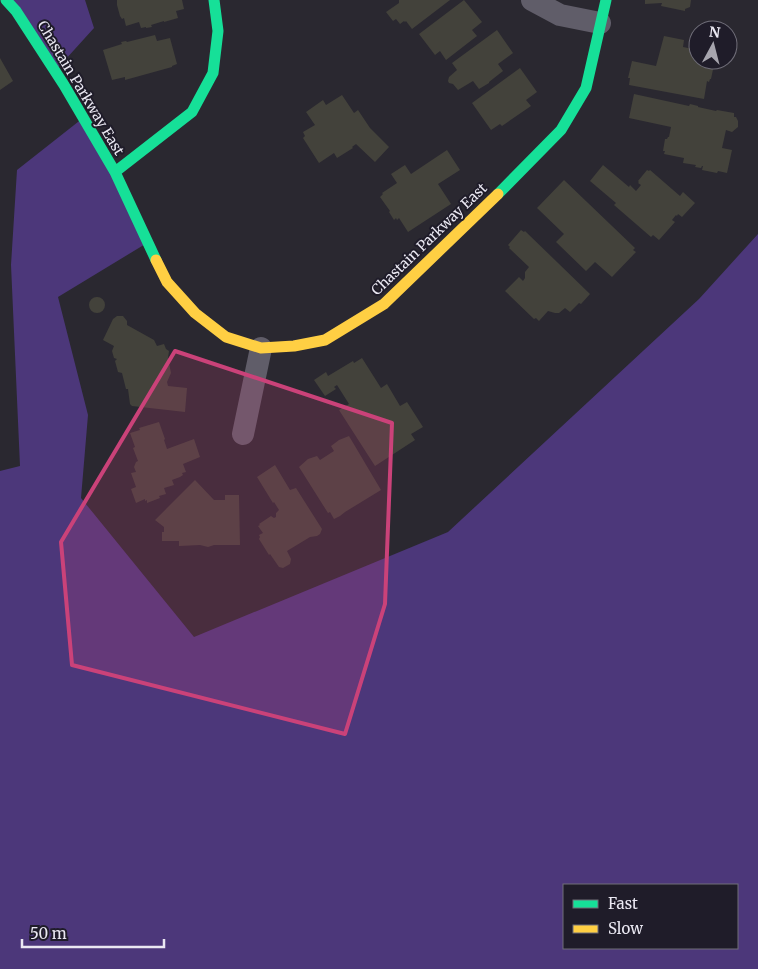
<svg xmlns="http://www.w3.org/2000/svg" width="758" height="969" viewBox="0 0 758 969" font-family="Merriweather,serif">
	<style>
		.green { fill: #4c377a; fill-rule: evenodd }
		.building { fill: #43423b }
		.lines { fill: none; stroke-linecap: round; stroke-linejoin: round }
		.street { stroke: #605d69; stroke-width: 22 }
		.fast { stroke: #16e098; stroke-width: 11 }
		.slow { stroke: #ffcf43; stroke-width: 11 }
		.marked { fill: #ca4279; fill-opacity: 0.2; stroke: #ca4279; stroke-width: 4; stroke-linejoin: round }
		.labels { text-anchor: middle; stroke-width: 4; stroke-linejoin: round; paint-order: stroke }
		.street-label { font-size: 14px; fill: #eae8f2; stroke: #1f1c29 }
	</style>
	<rect width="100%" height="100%" fill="#2a2830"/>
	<path class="green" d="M6,0H85L94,28L55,71Z
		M83,118L147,243L58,297L88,415L81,498L194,637L448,532L699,299L758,234V969H0V471L20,466L11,265L17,170ZM564,885H737V948H564Z"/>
	<path class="building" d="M117,0H182L184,9L176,11L178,18L164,22V21L151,25L152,27L146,28V27L141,28L139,22L126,26L124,18L122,19L120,16L117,5Z
		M399,0H450L412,29L406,21L405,22L404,21L400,24L396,19L393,21L386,12L399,3Z
		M464,0L482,22L472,30L477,36L446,60L440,51L435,55L419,34Z
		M645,0H691L690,7L685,9V11L661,6L662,3L645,4Z
		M497,30L513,53L498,64L503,71L489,82V83L479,89L473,81L458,90L453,84L449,83L448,81L449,77L457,70L452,63Z
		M155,35L157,41L170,38L177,64L172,66V67L125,80V77L112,80L103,50L122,44L121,42L126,41L127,42Z
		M664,36L684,40L683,47L698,50V60H715L711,79H710L709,82L707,81L704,99L629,85L630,78H628L632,61L656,66Z
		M0,58L13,81L0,90Z
		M520,68L537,92L526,100L531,106L502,126L500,124L491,130L472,103Z
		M634,94L689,106L690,104L698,106V107L716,111L717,110L734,113V117H736L738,121V127L732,132L726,130L722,148L732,150L727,173L718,171L717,173L702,170L703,166H702L701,168L695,167L696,165L683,163L684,158L664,154L665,151H663L665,139H667L668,137H669L671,127L629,118Z
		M342,95L354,113L358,110L370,128L389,147L375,162L356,144L352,147L353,148L337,158L334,153L319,163L303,138L305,136L303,132L315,125L306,112L323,100L326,105Z
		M447,150L460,170L438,184L451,204L408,232L399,218L397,220L396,218L394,220L389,212L390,211L380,197L383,194L382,193L397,183L391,174L405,165L411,174Z
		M603,165L629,187L630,185L636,191L641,185L638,183L639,182L638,181L647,170L649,171L650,170L680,196L683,192L695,203L682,217L678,214L677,216L676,215L672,220L675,222L659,240L653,235L651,237L614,205L616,203L590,181Z
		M564,180L635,248L633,250L636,252L612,277L595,262L586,271L556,242L564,234L537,208Z
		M521,230L524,232L525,231L590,294L581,304L579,303L570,312L565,308L559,313H555L548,311L539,321L536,318L534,319L505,291L519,277L523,281L525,278V272L529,267L509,248L510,247L508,245Z
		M89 305a8 8 0 1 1 16 0a8 8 0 1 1-16 0Z
		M117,316H123L127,321V325L154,340L157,346L164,344L166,349L169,351L168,358L171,373L167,382L168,386L187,388L185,412L132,406L130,404L128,389H126L122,373L118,372L115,361L117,359L114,358L112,351L114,346L103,340L113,319Z
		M362,358L381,388L387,384L400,406L407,402L423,427L411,434L415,440L375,466L339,410L349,404L337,385L334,387L336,389L325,396L314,380L326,372L328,376L353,361L354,363Z
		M159,422L165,439L164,440L167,449L194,439L200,457L183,464L186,472L182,473L183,475L180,477L172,480L174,485L164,488L166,494L159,496L160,498L147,503V500L145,501V499L136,503L131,489L136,487L131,473L136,472L134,467L136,462L138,461L133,448L135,447L130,433L140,430L139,428Z
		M349,436L381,490L345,512L340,516L334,519L330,512L328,513L299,467L308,459L317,456L320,460L334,451L331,446L339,440Z
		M275,465L290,490L296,488L322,529L320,534L317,536L310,537L287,551L291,559L290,564L283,568L279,567L270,554L269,555L259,539L260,537L259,535L263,533L258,526L260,525L259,524L271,516L274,518L276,517V513L279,510L274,502L273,503L257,477Z
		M195,480L214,500H225V495H239L240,545H214L208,547L200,545L179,546V541H162V532H164V527L155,520Z"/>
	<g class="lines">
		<path class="street" d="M532,0L560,15L600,23
			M243,434L261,348"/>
		<path class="fast" d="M6,0L16,11L64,85L115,172L156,260
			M115,172L192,112L213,73L218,31L214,0
			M498,194L561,130L586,88L606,0"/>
		<path class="slow" d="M156,260L167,282L195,313L226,337L261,348L294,346L325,340L384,304L498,194"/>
	</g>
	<path class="marked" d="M175,351L392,423L385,604L345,734L72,665L61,542Z"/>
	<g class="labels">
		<g class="street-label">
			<text transform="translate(81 88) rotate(59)" y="5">Chastain Parkway East</text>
			<text transform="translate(429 239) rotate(-44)" y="5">Chastain Parkway East</text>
		</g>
	</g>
	<rect x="563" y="884" width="175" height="65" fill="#1f1c29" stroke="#706e79"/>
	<rect x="573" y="900" width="25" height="8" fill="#16e098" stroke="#706e79"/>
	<text x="608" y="909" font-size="15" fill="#eae8f2">Fast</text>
	<rect x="573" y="925" width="25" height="8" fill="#ffcf43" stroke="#706e79"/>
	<text x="608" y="934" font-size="15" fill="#eae8f2">Slow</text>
	<g transform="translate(713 45) rotate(7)"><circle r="24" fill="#1f1c29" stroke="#706e79"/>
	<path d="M0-4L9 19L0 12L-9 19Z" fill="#a7a5ae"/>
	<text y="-8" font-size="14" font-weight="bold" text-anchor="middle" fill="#eae8f2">N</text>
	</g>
	<path d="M22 939v8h142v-8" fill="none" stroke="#eae8f2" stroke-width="2.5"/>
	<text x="30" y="939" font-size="15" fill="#eae8f2" stroke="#1f1c29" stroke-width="4" paint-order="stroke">50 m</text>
</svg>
